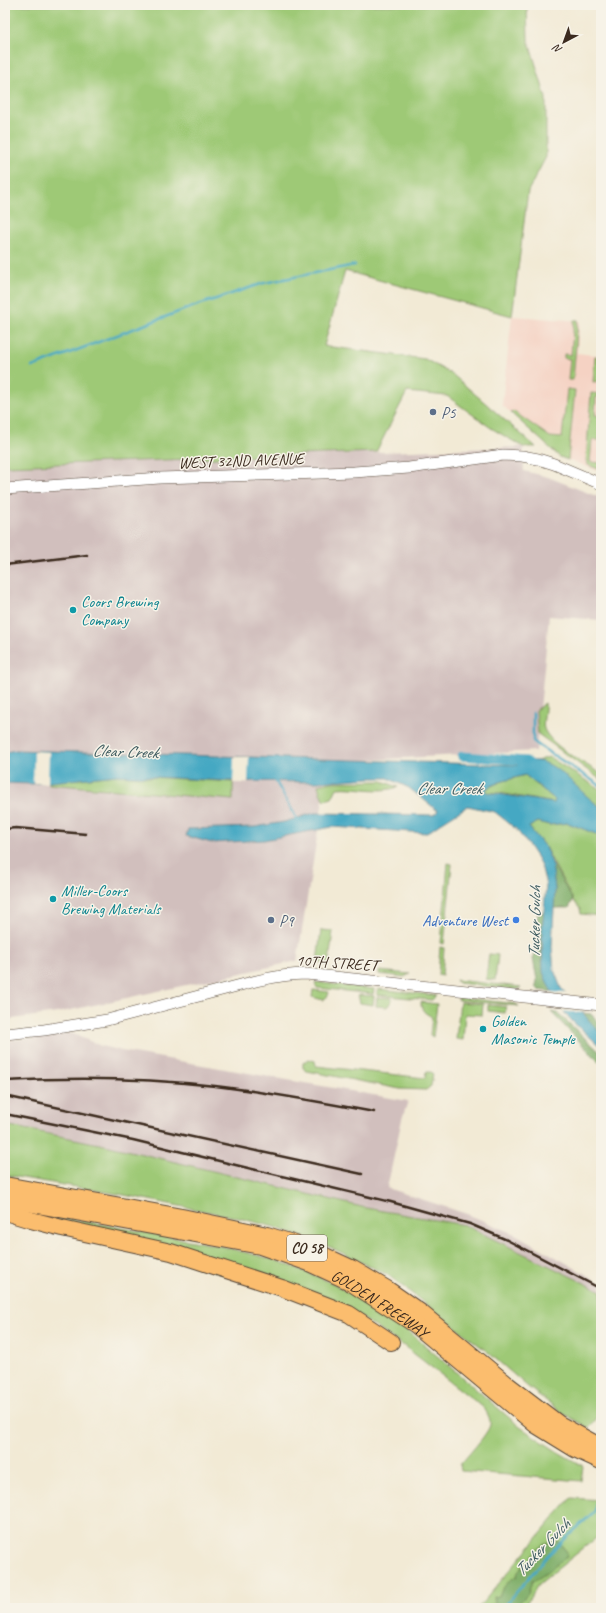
<svg xmlns="http://www.w3.org/2000/svg" width="606" height="1613" viewBox="0 0 606 1613" font-family="Caveat,sans-serif">
	<style>
		.built { fill: #f5d2c3 }
		.industrial { fill: #d1bfbd }
		.green { fill: #9ec976; stroke: #6c7a4a }
		.forest { fill: #7ead67; stroke: #5c6c42 }
		.water { fill: #44a8c3; stroke: #406970; fill-rule: evenodd }
		.pier { fill: #f2ead5 }
		.lines { fill: none; stroke-linecap: round; stroke-linejoin: round }
		.stream { stroke: #44a8c3; stroke-width: 2.5 }
		.canal { stroke: #44a8c3; stroke-width: 9 }
		.tertiary-casing { stroke: #564739; stroke-width: 12 }
		.motorway-casing { stroke: #564739; stroke-width: 18 }
		.tertiary { stroke: #fff; stroke-width: 11 }
		.motorway { stroke: #fbbd6e; stroke-width: 16 }
		.rail { stroke: #3b2a1e; stroke-width: 2.5 }
		.service-dot { fill: #5c6f8a; stroke: #f7f3e8; stroke-width: 1.5 }
		.culture-dot { fill: #0f9aa8; stroke: #f7f3e8; stroke-width: 1.5 }
		.shop-dot { fill: #3f7fe0; stroke: #f7f3e8; stroke-width: 1.5 }
		.labels { text-anchor: middle; stroke-width: 3; stroke-linejoin: round; paint-order: stroke }
		.shield { fill: #f7f3e8; stroke: #73665b; stroke-width: 1 }
		.shield-label { font-size: 15px; font-weight: bold; fill: #3b2a1e }
		.service-label { font-size: 16px; fill: #4e5e75; stroke: #f7f3e8; text-anchor: start }
		.street-label { font-size: 16px; fill: #3b2a1e; stroke: #f7f3e8 }
		.culture-label { font-size: 16px; fill: #0d838f; stroke: #f7f3e8; text-anchor: start }
		.shop-label { font-size: 16px; fill: #366cbe; stroke: #f7f3e8; text-anchor: end }
		.water-label { font-size: 17px; font-style: italic; fill: #3f5c60; stroke: #f7f3e8 }
	</style>
	<rect width="100%" height="100%" fill="#f7f3e8"/>
	<filter id="ink" filterUnits="userSpaceOnUse"><feTurbulence type="fractalNoise" baseFrequency=".025" numOctaves="2"/><feDisplacementMap in="SourceGraphic" scale="8" xChannelSelector="R" yChannelSelector="G"/><feConvolveMatrix kernelMatrix="1 2 1 2 8 2 1 2 1" color-interpolation-filters="sRGB"/></filter>
	<filter id="wash" filterUnits="userSpaceOnUse"><feTurbulence type="fractalNoise" baseFrequency=".012" numOctaves="4" result="noise"/><feDisplacementMap in="SourceGraphic" scale="16" xChannelSelector="R" yChannelSelector="G"/><feGaussianBlur stdDeviation="0.9" result="paint"/><feColorMatrix in="noise" values="0 0 0 0 0 0 0 0 0 0 0 0 0 0 0 0 0 1.4 0 .05"/><feComposite in="paint" operator="in"/></filter>
	<g filter="url(#wash)">
		<rect width="100%" height="100%" fill="#f2ead5"/>
		<path class="built" d="M512,316L580,321L577,353L601,356V472L560,457L502,405Z"/>
		<path class="industrial" d="M523,447L524,471L548,477L601,498V620L549,616L536,751L329,762L297,961L57,1013L5,1020V466Z
			M71,1033L101,1046L122,1051L408,1101L402,1119L387,1188L467,1214L517,1235L601,1283V1291L464,1225L366,1208L109,1146L5,1125V1041Z"/>
		<path class="green" d="M5,5H527L528,39L546,98V157L528,191L512,316L345,271L324,346L425,359L453,375L536,447H523L491,428L447,396L407,392L376,452L5,466Z
			M574,320H578L573,380H568L570,359L564,358V354L571,355Z
			M595,356L601,357V381L593,382Z
			M567,389L575,390L568,460L560,457L511,413L513,411L550,437L562,438Z
			M591,393L601,394V397H596L595,415L601,416V440H592L590,462L601,463V470L588,465L586,461Z
			M545,703C546,711 542,722 544,729C552,747 585,763 601,774V780L538,734L536,710Z
			M549,757L601,790V807C578,793 563,769 537,761Z
			M117,775L233,782V800L48,784V782Z
			M525,775L552,797L555,800L554,803L500,793L486,792L487,788L500,782Z
			M382,781L398,787C379,794 357,786 337,788L332,798L325,800L320,793L318,785L332,782Z
			M538,822L549,825L568,823L601,836V916L581,914L580,909L573,900L545,847L529,827Z
			M448,863L452,864L444,944L441,943Z
			M321,930L333,931L329,963L317,962Z
			M440,947L444,948L442,976L438,975Z
			M489,954L498,955L495,980L486,979Z
			M379,971L409,974H410L404,977L379,974Z
			M456,980L521,987L517,990L458,983Z
			M315,982L374,989L373,994L318,988L316,987Z
			M378,989L433,995L436,996L432,1000L377,995Z
			M313,990L329,992L328,996L323,1000L312,997Z
			M358,995L374,996L373,1005L360,1003Z
			M377,997L392,998L391,1002L387,1007L376,1006Z
			M459,997L516,1004L519,1006L458,1000Z
			M421,1002L437,1004L433,1037L430,1035L432,1017C425,1013 421,1011 421,1002Z
			M460,1002L483,1004L482,1015L465,1014L463,1040L456,1039Z
			M488,1005L506,1007L505,1013L488,1011Z
			M309,1059L315,1061L316,1066L425,1078L426,1072H431L433,1074L431,1086L426,1090L400,1089L307,1071L303,1068V1063Z
			M5,1125L109,1146L366,1208L464,1225L601,1291V1413L589,1428L564,1414L528,1387L489,1353L388,1275L330,1247L274,1227L235,1217L124,1195L5,1175Z
			M30,1214L67,1218L220,1246L275,1260L319,1277L352,1294L407,1330L520,1427L558,1452L583,1466L581,1481L461,1471L460,1465C466,1457 488,1434 490,1425C491,1419 487,1413 484,1408L404,1346L359,1316Z
			M571,1498L601,1500V1534L539,1584L523,1608H478Z"/>
		<path class="forest" d="M552,863L573,900L569,908H554L555,889Z
			M538,912H544C541,938 537,969 553,992L539,990L536,987L537,980L533,959Z
			M551,1012L558,1013L601,1053V1064Z
			M582,1013L591,1014L601,1024V1035Z
			M558,1541L567,1552V1557C554,1565 546,1576 532,1581L528,1594L517,1605L516,1608H486L494,1603V1597L499,1596C501,1589 510,1579 517,1576L518,1572L542,1545L545,1543Z"/>
		<path class="water" d="M16,750L517,765C523,763 532,760 538,761C561,764 581,795 601,807V836L568,823L549,825L538,822L529,827L545,847L552,863L555,889L552,947L554,970L561,988L601,1034V1047L573,1022L563,1011L548,985L543,972L542,932L546,885L542,869L537,858L529,846L516,829L495,812L468,806L444,821L427,833L332,827L264,840L212,843L186,836L188,829L255,827L284,822L314,813L433,815L438,811L409,788L388,778H370L317,782L227,781L117,775L32,784L5,783V752ZM525,775L552,797L555,800L554,803L486,792L487,788L500,782Z"/>
		<path class="pier" d="M34,751L49,752L48,784L33,783Z
			M234,757H249L248,783H233Z
			M550,992L568,993L577,1004L582,1013L561,1011Z"/>
		<g class="lines">
			<path class="stream" d="M32,367L189,308L264,283L355,265
				M533,713V741L538,745L601,786
				M275,780L297,819
				M600,1478L601,1475
				M598,1493V1488
				M503,1608L548,1555L595,1511L596,1503"/>
			<path class="canal" d="M462,756L526,761L537,769"/>
		</g>
	</g>
	<g filter="url(#ink)">
		<g class="lines">
			<g class="tertiary-casing">
				<path id="tertiary" d="M5,489L160,478L354,472L409,468L503,455L522,456L538,459L554,464L601,484
					M5,1034L44,1030L107,1020L256,981C273,977 289,974 306,974L601,1005"/>
			</g>
			<g class="motorway-casing">
				<g id="motorway">
					<path d="M5,1185L182,1217L267,1235L308,1248L353,1269L387,1289L420,1312L508,1385L559,1424L601,1447"/>
					<path id="s1" d="M5,1199L260,1246L309,1263L348,1281L416,1325L536,1425L575,1449L601,1461"/>
					<path d="M5,1212L31,1220L62,1228L171,1252L282,1288L349,1314L391,1342"/>
				</g>
			</g>
			<use href="#tertiary" class="tertiary"/>
			<use href="#motorway" class="motorway"/>
			<path class="rail" d="M5,565L87,555
				M5,829L16,828L86,834
				M5,1081C75,1077 145,1078 215,1086C268,1092 321,1102 374,1112
				M5,1096L362,1174
				M5,1114L133,1140L248,1168L391,1202L470,1224L507,1240L601,1289"/>
		</g>
	</g>
	<g class="service-dot">
		<circle cx="433" cy="412" r="4"/>
		<circle cx="271" cy="920" r="4"/>
	</g>
	<g class="culture-dot">
		<circle cx="73" cy="610" r="4"/>
		<circle cx="53" cy="899" r="4"/>
		<circle cx="483" cy="1029" r="4"/>
	</g>
	<circle class="shop-dot" cx="516" cy="920" r="4"/>
	<g class="labels">
		<rect class="shield" x="287" y="1235" width="40" height="26" rx="3"/>
		<g class="shield-label">
			<text x="307" y="1253">CO 58</text>
		</g>
		<g class="service-label">
			<text x="441" y="418">P5</text>
			<text x="279" y="926">P9</text>
		</g>
		<g class="street-label">
			<text transform="translate(241 460) rotate(-2)" y="6">WEST 32ND AVENUE</text>
			<text transform="translate(337 962) rotate(4)" y="6">10TH STREET</text>
			<text dy="6" stroke="none"><textPath href="#s1" startOffset="393">GOLDEN FREEWAY</textPath></text>
		</g>
		<g class="culture-label">
			<text x="81" y="607">Coors Brewing<tspan x="81" dy="18">Company</tspan></text>
			<text x="61" y="896">Miller-Coors<tspan x="61" dy="18">Brewing Materials</tspan></text>
			<text x="491" y="1026">Golden<tspan x="491" dy="18">Masonic Temple</tspan></text>
		</g>
		<g class="shop-label">
			<text x="508" y="926">Adventure West</text>
		</g>
		<g class="water-label">
			<text transform="translate(125 751) rotate(2)" y="6">Clear Creek</text>
			<text x="449" y="794">Clear Creek</text>
			<text transform="translate(534 922) rotate(-89)" y="6">Tucker Gulch</text>
			<text transform="translate(542 1547) rotate(-46)" y="6">Tucker Gulch</text>
		</g>
	</g>
	<rect width="606" height="1613" fill="none" stroke="#f7f3e8" stroke-width="20"/>
	<g transform="translate(564 42) rotate(221)" stroke="#f7f3e8" stroke-width="3" paint-order="stroke">
	<path d="M0-3L7 15L0 10L-7 15Z" fill="#3b2a1e"/>
	<text y="-6" font-size="11" font-weight="bold" text-anchor="middle" fill="#3b2a1e">N</text>
	</g>
</svg>
